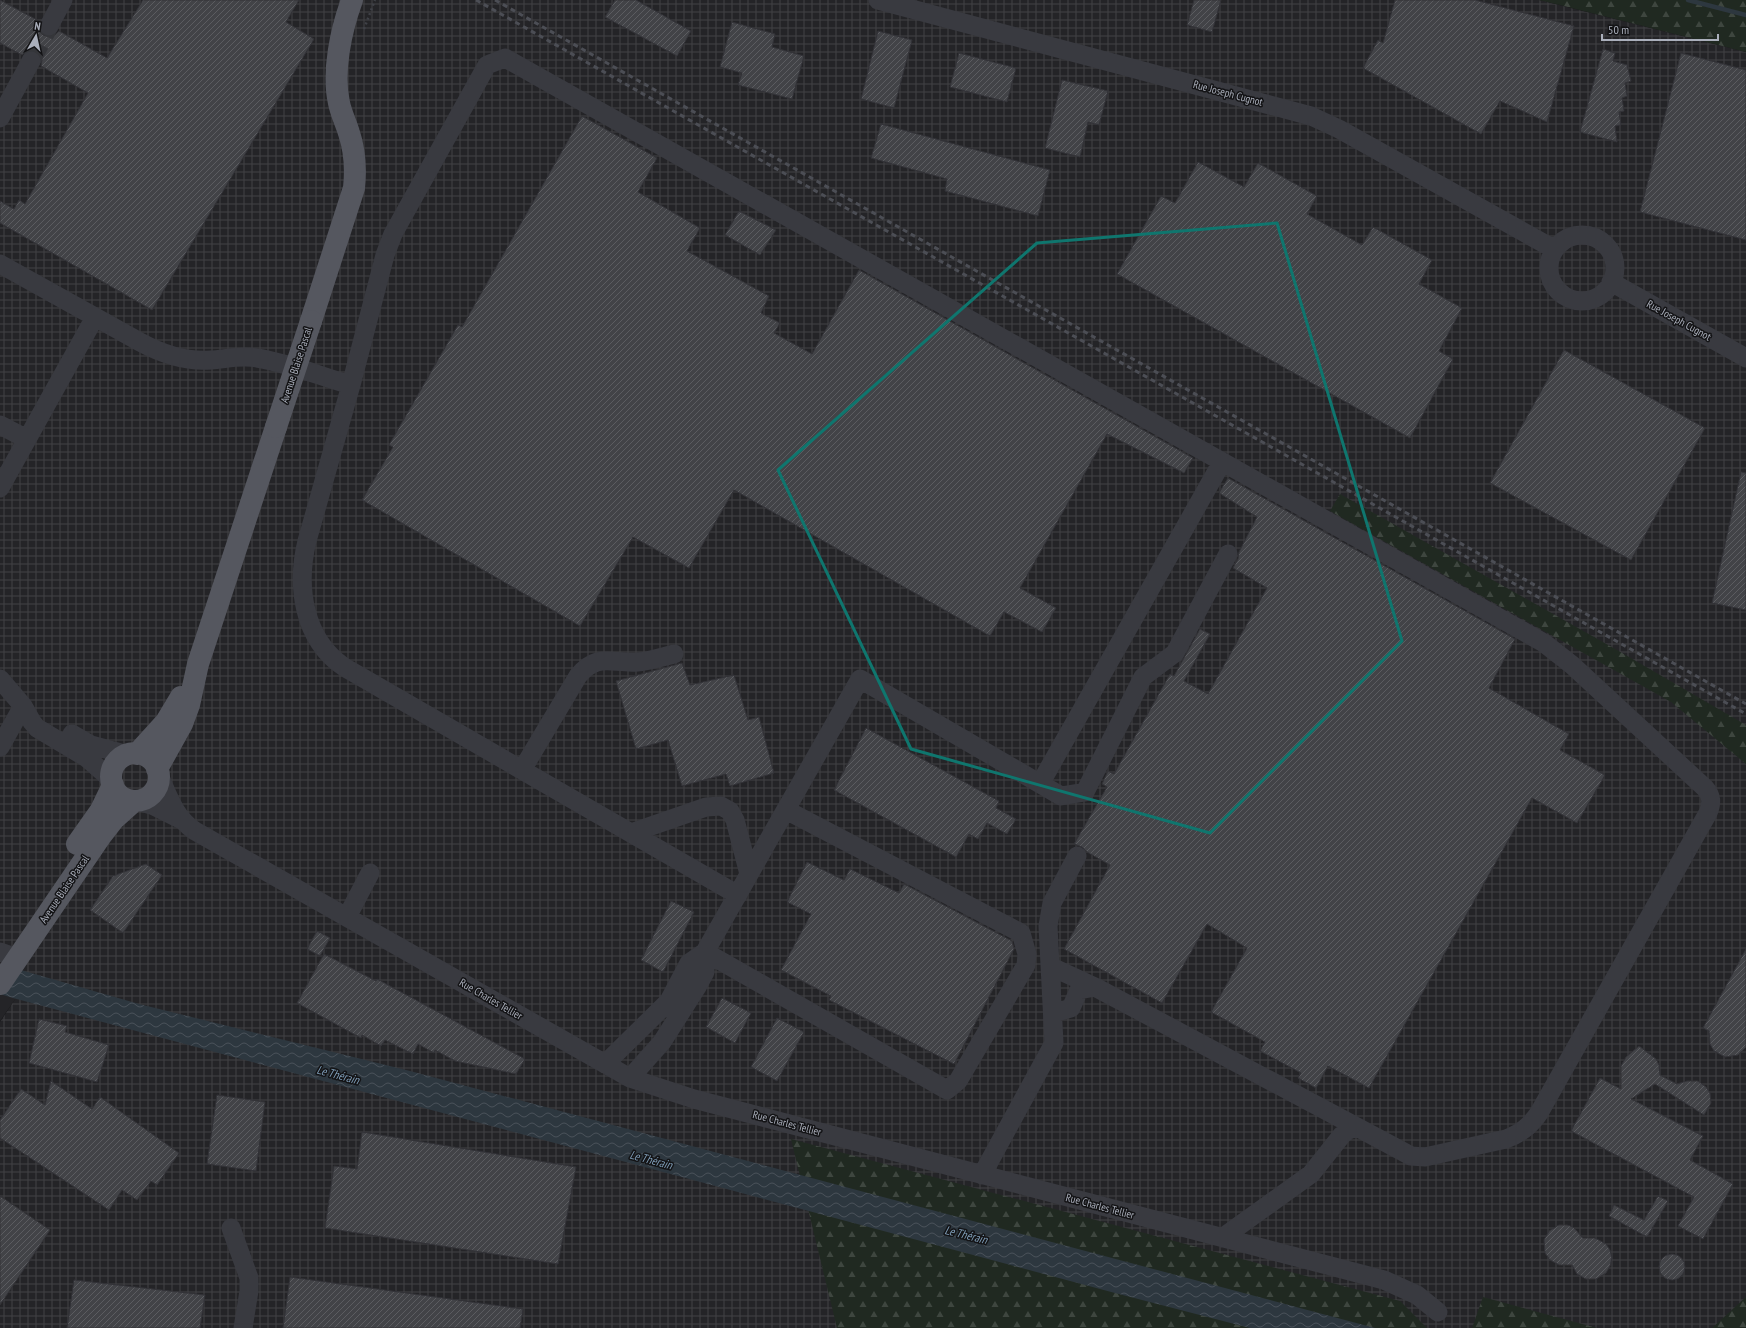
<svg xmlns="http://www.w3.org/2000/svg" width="1746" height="1328" viewBox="0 0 1746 1328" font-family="'PT Sans Narrow',sans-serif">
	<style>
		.built { fill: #242427 }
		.industrial { fill: url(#industrial-grid) }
		.forest { fill: url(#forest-firs) }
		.water { fill: url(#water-waves) }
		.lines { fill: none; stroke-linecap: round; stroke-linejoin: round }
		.stream { stroke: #2d373f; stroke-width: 4.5 }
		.building { fill: url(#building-hatch); stroke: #323237 }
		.minor-tunnel { stroke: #35363a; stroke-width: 19; stroke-dasharray: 19 10; stroke-linecap: butt }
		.path { stroke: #3f4147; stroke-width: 2.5; stroke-dasharray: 2 3; stroke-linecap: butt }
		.minor { stroke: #393a40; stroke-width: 19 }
		.major { stroke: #55575f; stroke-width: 22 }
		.rail { stroke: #4c4e55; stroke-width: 3; stroke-dasharray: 5 4; stroke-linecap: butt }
		.major-bridge { stroke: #55575f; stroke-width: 22 }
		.marked { fill: none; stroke: #0f766e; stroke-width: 3; stroke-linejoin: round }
		.labels { text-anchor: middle; stroke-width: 3; stroke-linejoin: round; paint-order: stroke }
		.street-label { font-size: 11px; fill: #aaafbb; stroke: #131315 }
		.water-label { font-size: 12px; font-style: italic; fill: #7f9db7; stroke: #131315 }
	</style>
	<defs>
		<pattern id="industrial-grid" width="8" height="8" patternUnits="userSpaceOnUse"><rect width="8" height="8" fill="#242427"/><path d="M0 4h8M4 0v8" fill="none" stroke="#414144"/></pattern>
		<pattern id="forest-firs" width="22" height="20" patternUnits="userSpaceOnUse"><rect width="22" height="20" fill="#202921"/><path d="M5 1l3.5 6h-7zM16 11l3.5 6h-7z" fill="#3e463f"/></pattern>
		<pattern id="water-waves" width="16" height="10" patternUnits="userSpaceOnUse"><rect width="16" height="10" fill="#2d373f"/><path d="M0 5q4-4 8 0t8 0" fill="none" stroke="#495159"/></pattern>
		<pattern id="building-hatch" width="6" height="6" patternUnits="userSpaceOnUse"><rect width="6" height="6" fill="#424347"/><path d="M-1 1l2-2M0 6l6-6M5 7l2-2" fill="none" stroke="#5b5c60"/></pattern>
	</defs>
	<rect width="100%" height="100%" fill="#18181a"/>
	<path class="built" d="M0,993L16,998L0,1021Z"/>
	<path class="industrial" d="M0,0H1539L1746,52V1328H0V1022L16,998L0,993Z"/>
	<path class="forest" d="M1539,0H1746V52L1560,5Z
		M1340,494L1617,650L1746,725V764L1671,702L1330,511Z
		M791,1139L1400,1301L1427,1328H837Z
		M1483,1297L1597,1328H1472Z
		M1746,1297V1328H1712Z"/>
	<path class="water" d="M0,964L139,1004L410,1071L1375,1328H1250L1115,1293L13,998L0,994Z"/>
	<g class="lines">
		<path class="stream" d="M1688,0L1746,15"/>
	</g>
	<path class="building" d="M0,0L39,21L38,27L39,31L43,35L50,37L55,35L59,31L107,58L143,0H299L286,22L314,39L152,310L0,223V201L14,209L19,200L25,204L88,93L41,66L42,60L40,55L37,52L30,50L25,52L22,55L0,43Z
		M615,0H636L691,31L677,56L605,17Z
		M1194,0H1221L1212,32L1187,25Z
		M1395,0H1475L1574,26L1547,122L1500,101L1481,134L1363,68L1378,40L1383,43Z
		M732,22L775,34L772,47L804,56L792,99L738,85L742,73L720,67Z
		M878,31L912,40L894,108L861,99Z
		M1603,49L1615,53L1613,61L1627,65L1631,81L1625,83L1627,96L1622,98L1624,111L1619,112L1621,125L1615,126L1617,142L1580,132Z
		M959,53L1016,68L1007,102L950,87Z
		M1681,53L1746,70V240L1640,212Z
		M1062,80L1108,91L1099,125L1088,122L1080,157L1045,148Z
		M582,116L657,158L638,192L700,228L687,251L769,296L761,313L780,323L774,333L812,354L859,270L1193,458L1184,473L1107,434L1020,588L1056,608L1042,632L1004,612L990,636L734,490L689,568L633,537L580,626L362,500L393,447L389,445L458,325L462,327Z
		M881,124L1050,170L1038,216L945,191L947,179L871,158Z
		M1198,162L1244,187L1258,163L1317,196L1307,214L1362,245L1373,227L1432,260L1419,284L1462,308L1439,351L1453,359L1410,438L1117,274L1161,196L1175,203Z
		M739,211L776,230L760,255L725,235Z
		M1564,350L1705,428L1631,560L1490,483Z
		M1741,472L1746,473V610L1712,603Z
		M1228,478L1515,639L1489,688L1569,734L1560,750L1605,775L1577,823L1532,798L1369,1088L1328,1066L1316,1088L1298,1078L1301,1073L1260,1051L1265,1042L1211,1012L1247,948L1207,924L1162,1003L1064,949L1110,865L1087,852L1082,847L1074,844L1107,787L1102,784L1108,771L1114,774L1170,674L1174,676L1200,629L1210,634L1184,681L1208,694L1267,588L1233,568L1238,559L1239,552L1257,517L1219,493Z
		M682,663L690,685L734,675L748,720L759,717L774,773L730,786L726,774L682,786L668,740L636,749L616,681Z
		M866,728L999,801L996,808L1016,819L1007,834L987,823L978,839L969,834L956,857L834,790Z
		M807,862L844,880L850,869L899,893L904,884L1012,941L1014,949L954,1064L829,1000L831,996L781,970L811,914L787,902Z
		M146,864L162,875L123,933L90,910L113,876Z
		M671,901L694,912L663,972L641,960Z
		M317,931L330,938L320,956L307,949Z
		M1746,949V1047L1738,1055L1725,1057L1714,1051L1710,1044L1709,1031L1703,1028Z
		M324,954L376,981L377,979L525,1059L516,1074L455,1061L435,1050L434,1053L418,1044L413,1054L385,1040L381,1046L362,1035L361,1038L297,1003Z
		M722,998L751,1013L735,1043L706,1027Z
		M777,1018L804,1032L777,1081L751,1067Z
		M39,1019L67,1026L65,1032L109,1045L97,1082L29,1063Z
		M1639,1046L1656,1059L1659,1065L1660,1075L1677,1084L1687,1081H1698L1706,1087L1710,1093L1711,1103L1704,1115L1655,1084L1631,1099L1703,1136L1690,1160L1733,1184L1703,1239L1678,1226L1694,1197L1571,1131L1600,1078L1621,1089V1066L1626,1057Z
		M51,1081L92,1109L100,1097L179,1153L157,1185L151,1181L137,1200L122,1190L109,1210L0,1138V1120L21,1089L45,1105Z
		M217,1095L265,1102L256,1171L207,1164Z
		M362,1132L576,1167L558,1264L325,1228L334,1166L357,1169Z
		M0,1196L50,1230L0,1305Z
		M1658,1196L1668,1201L1647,1237L1609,1216L1614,1205L1644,1220Z
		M1559,1225H1567L1573,1227L1583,1238H1595L1606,1244L1610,1250L1612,1258L1610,1266L1606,1273L1596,1279H1586L1577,1274L1572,1265H1559L1550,1260L1545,1253L1544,1240L1549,1231Z
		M1659 1267a13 13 0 1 1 26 0a13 13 0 1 1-26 0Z
		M290,1277L523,1309L520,1328H283Z
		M74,1280L205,1295L200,1328H67Z"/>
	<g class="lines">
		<path class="minor-tunnel" d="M31,61L49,26"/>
		<path class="path" d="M364,29L375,0"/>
		<path class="minor" d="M878,0L1311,116L1339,129L1554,249
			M49,26L63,0
			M0,118L31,61
			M1549 268a33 33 0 1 1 66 0a33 33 0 1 1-66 0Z
			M0,264L140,342C162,354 185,362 211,360C226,359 241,355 257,358C288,363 320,376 351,385L385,255L393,234L487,65L505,58L1544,643L1572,665L1705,788C1712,796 1712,803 1708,813L1539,1113C1530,1126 1521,1133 1506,1139L1425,1157L1411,1156L1095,987L1052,967
			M1611,282L1746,358
			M351,385L307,541C296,586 303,639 344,667L738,895
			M0,425L27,439
			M0,488L95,317
			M0,679L23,706L0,747
			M23,706L32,722L37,728L87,758L112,780
			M72,734L91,745L128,755
			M522,770L578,676C598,652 611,664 638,662C650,661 662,657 674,654
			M159,775C168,796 175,818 195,831L630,1078L694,1099L1384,1280L1417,1295L1438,1312
			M1040,784L1222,462
			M138,801L154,806L182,820
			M631,833L706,807L721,806L730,811L735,820L749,874
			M347,917L370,873
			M0,952L17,958
			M705,952L947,1090L958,1081L1026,965L1027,954L1021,933L786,810
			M1054,1013L1071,1008L1079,990L1095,987
			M605,1064L669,1001L689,963L705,952L860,679L1061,796L1085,792L1143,677L1175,653L1228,554
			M630,1078L662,1042L697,987L705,972V952
			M982,1175L1054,1043L1048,926L1052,903L1077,856
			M231,1228L249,1278V1291L243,1328
			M1222,1238L1311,1174L1342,1135L1350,1129L1358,1128"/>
		<path class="major" d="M311,321L354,188C356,169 355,151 349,133C346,123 341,113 339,103C332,72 341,30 352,0
			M111 777a24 24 0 1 1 48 0a24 24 0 1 1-48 0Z
			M137,754L166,722L181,697
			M157,769L182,724L189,705L198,664L276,427
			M77,844L101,810L113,785
			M0,984L100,837L114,819L134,801"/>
		<path class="rail" d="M476,0L1746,714
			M495,0L1746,704"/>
		<path class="major-bridge" d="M276,427L311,321"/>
	</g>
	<path class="marked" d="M1277,223L1402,641L1210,833L911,749L778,470L1037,243Z"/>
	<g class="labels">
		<g class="street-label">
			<text transform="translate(1228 93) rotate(15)" y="4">Rue Joseph Cugnot</text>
			<text transform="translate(1679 320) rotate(29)" y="4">Rue Joseph Cugnot</text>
			<text transform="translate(296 365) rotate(-72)" y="4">Avenue Blaise Pascal</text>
			<text transform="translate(64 889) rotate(-56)" y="4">Avenue Blaise Pascal</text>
			<text transform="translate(491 999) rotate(30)" y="4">Rue Charles Tellier</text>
			<text transform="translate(787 1123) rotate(15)" y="4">Rue Charles Tellier</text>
			<text transform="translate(1100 1206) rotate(15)" y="4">Rue Charles Tellier</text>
		</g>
		<g class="water-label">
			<text transform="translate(338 1075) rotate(15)" y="4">Le Thérain</text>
			<text transform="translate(651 1160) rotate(15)" y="4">Le Thérain</text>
			<text transform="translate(966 1235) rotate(14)" y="4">Le Thérain</text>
		</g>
	</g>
	<g transform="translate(36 36) rotate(9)" stroke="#131315" stroke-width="3" paint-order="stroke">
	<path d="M0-3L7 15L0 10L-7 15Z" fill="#aaafbb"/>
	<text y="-6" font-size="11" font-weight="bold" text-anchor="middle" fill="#aaafbb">N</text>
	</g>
	<path d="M1602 34v6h116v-6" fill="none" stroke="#aaafbb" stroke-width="2"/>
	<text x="1608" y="34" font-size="12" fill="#aaafbb" stroke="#131315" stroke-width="3" paint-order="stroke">50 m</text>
</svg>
